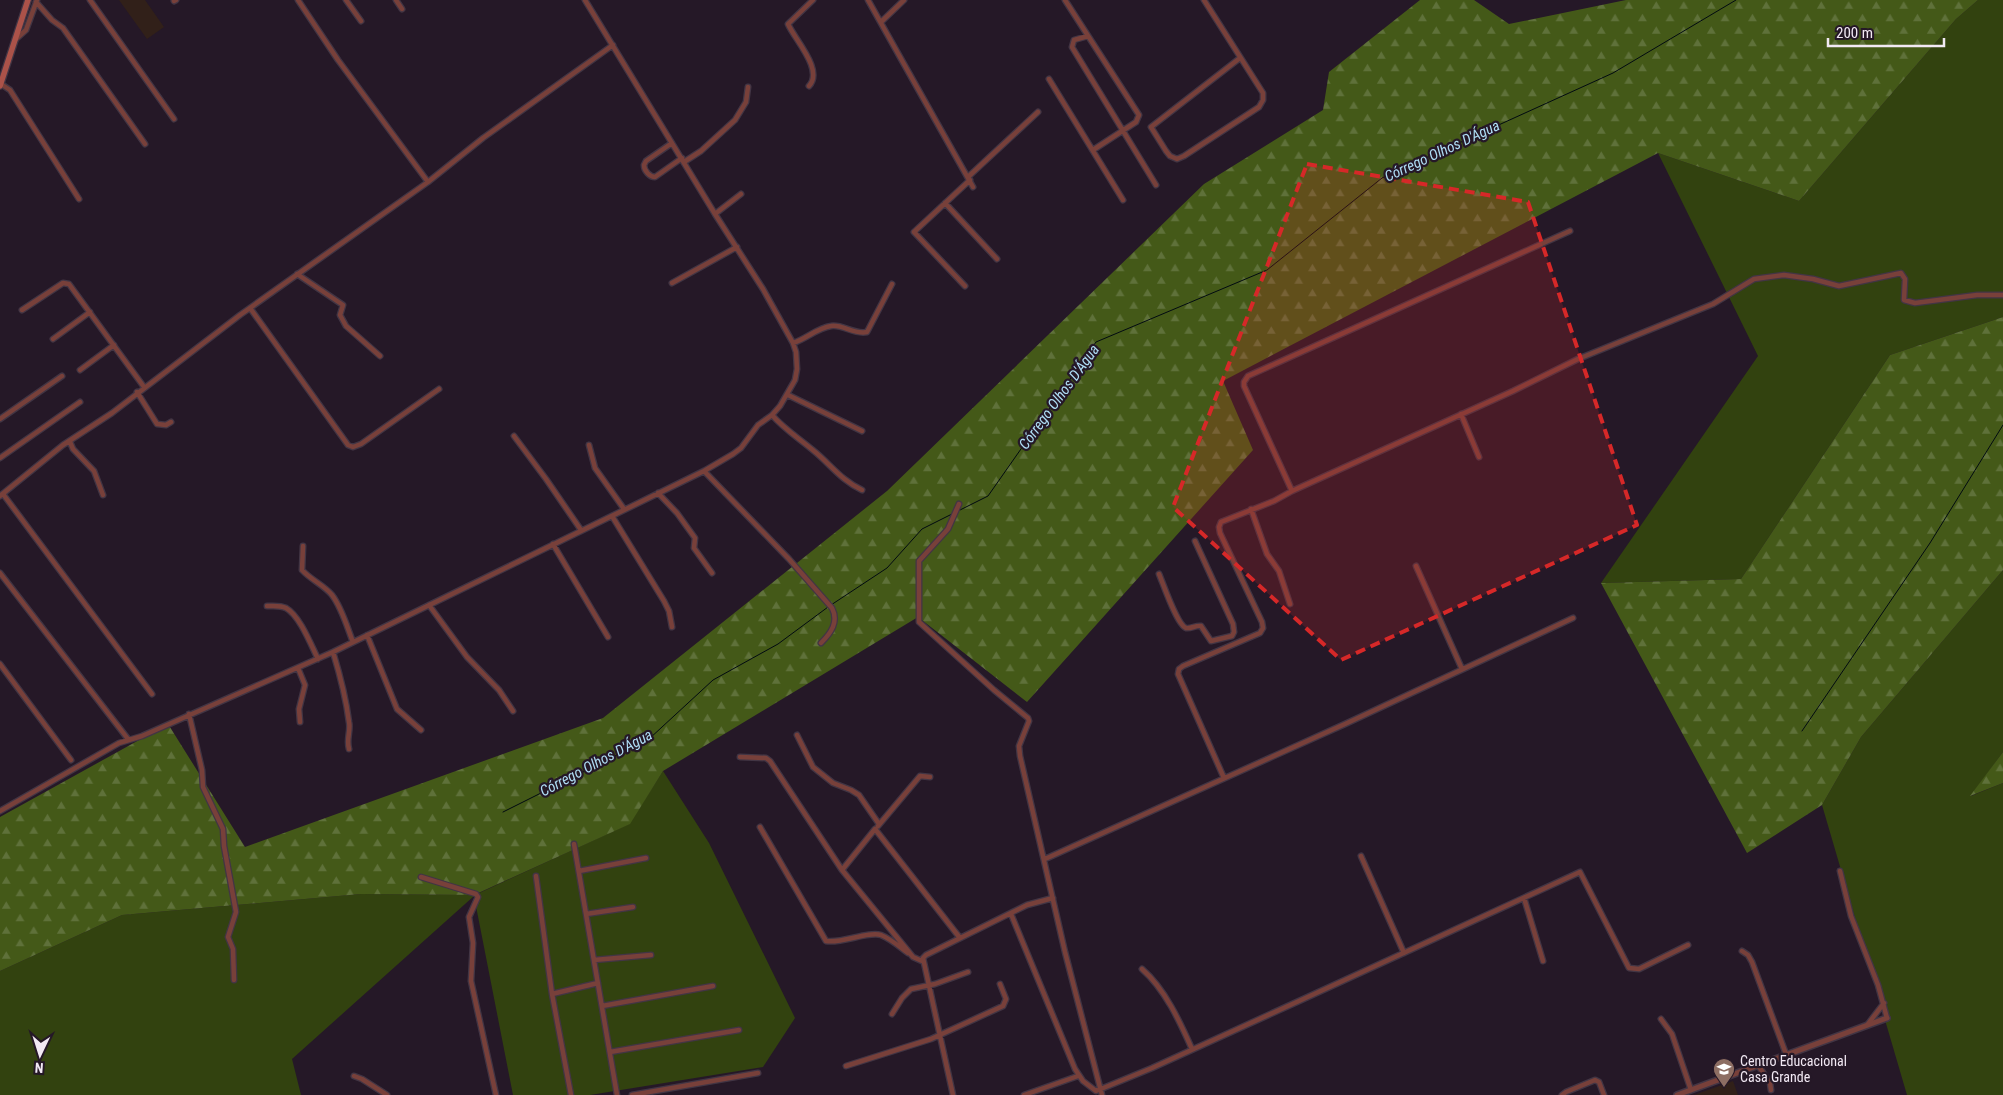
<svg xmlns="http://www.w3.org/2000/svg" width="2003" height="1095" viewBox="0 0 2003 1095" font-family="'Roboto Condensed',sans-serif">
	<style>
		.education { fill: #312019 }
		.green { fill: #32420f }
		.forest { fill: url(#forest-firs) }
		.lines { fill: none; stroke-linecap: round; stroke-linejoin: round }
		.stream { stroke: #010a11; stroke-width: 1 }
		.minor-casing { stroke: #423544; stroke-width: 7 }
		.tertiary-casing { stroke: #423544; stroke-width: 8 }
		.secondary-casing { stroke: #423544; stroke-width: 8 }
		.minor { stroke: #78403a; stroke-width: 4.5 }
		.tertiary { stroke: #78403a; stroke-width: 5 }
		.secondary { stroke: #ab5249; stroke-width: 5.5 }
		.marked { fill: #d62828; fill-opacity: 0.2; stroke: #d62828; stroke-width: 4; stroke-dasharray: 10 6; stroke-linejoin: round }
		.labels { text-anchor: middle; stroke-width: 4.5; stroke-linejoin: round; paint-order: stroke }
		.poi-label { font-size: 14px; fill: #f2e9f4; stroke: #251827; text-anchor: start }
		.water-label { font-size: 15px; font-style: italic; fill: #afddf5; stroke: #251827 }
	</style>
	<defs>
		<pattern id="forest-firs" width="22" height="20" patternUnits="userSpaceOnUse" patternTransform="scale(1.25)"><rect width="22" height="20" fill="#445918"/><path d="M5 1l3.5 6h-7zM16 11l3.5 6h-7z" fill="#5f713a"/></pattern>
	</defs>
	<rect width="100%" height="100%" fill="#251827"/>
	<path class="education" d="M119,0H145L164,27L147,39Z
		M1733,1081L1738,1095H1694Z"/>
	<path class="green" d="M1978,0H2003V317L1890,355L1741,579L1601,583L1758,356L1658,153L1799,201L1956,19Z
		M2003,570V752L1971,796L2003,783V1095H1907L1822,805L1861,737Z
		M663,771L709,843L795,1018L763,1067L590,1095H513L474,896L292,1059L301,1095H0V971L122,915L361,894L475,895L629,824Z"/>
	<path class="forest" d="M1420,0H1474L1509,24L1626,0H1978L1956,19L1799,201L1658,153L1223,381L1253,450L1027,702L918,617L663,771L630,824L474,895L361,894L122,915L0,971V817L168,724L245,847L603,718L887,491L1204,184L1323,110L1329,72Z
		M2003,317V570L1861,737L1822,805L1747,853L1601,583L1741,579L1890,355Z
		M2003,752V783L1970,796Z"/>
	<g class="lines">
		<path class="stream" d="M958,511L988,496L1096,342L1267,270L1382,178L1613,73L1736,0
			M831,605L887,568L922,529L952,514
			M1802,731L1930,543L2003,425
			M503,812L649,739L713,680L778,644L828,607"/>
		<g class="minor-casing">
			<path id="minor" d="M90,0L174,119
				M298,0L338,60L428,182
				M346,0L361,21
				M396,0L402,9
				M868,0L973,187
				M1065,0L1139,115L1136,122L1093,150
				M1204,0L1263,93V100L1259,107L1184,156L1177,159L1170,156L1166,151L1151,127L1240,58
				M174,1L176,0
				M36,2L52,20L63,28L145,144
				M881,22L904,0
				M1088,36L1074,40L1072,47L1156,185
				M16,39L26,30L37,0
				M1049,79L1123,200
				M1,84L10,90L79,199
				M809,86C824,70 795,40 788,24L813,0
				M672,143L646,161L644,165C644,171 650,177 655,177L682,158
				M684,162L701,151L735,120L746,102L748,87
				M968,177L1038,112
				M945,203L997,259
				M715,214L741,194
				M297,274L343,305L340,315L346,326L380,356
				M672,283L737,247
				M965,286L914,232L970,180
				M250,308L348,445L353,447L361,444L439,389
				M22,310L63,283L69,284L144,387
				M53,339L90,312
				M793,343C806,339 817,328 831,326C843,324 854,335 867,332L892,284
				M80,370L114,345
				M137,392L157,424L166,425L171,422
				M788,395L862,431
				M1461,414L1479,457
				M772,415C784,429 800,439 814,451C830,464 842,481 862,490
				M0,419L62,376
				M514,436L546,479L581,530
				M70,442L73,449L94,471L103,495
				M589,445L595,468L624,509
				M0,458L80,402
				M704,471L789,559L832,608C839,622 831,633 821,643
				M1292,491L1244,386V382L1248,376L1570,231
				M658,493L677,513L695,538L694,548L712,573
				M3,494L152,694
				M0,496L63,445L112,413L240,315L428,182L483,138L613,45
				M959,504L948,529L919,561V622L994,690L1028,718L1029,721L1019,746L1020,756L1065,952L1102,1095
				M1251,509L1267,554L1279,571L1290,604
				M612,516L664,601L669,611L672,627
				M553,544L608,637
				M303,546L302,570C311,580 324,585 332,595C342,608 347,627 353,642
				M1416,566L1462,669
				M0,573L128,739
				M1159,574C1163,583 1177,625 1186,628C1191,629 1196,625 1201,626L1211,641L1232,636L1234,632L1233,624L1195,541
				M429,605L467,657L499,690L513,711
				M267,606C273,606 280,605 286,608C300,616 311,645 318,659
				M367,635L397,709L421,730
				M333,652C340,675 346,698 349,722C351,731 346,739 349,749
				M0,664L71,760
				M298,668L305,685L299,709L300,722
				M189,714L202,770L203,787L223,829L224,846L236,912L228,937L233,949L234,980
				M797,735L813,767L833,783L851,790L859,795L879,824
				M740,757L766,758L770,761L842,870L913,957L922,961
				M1224,778L1178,674L1179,669L1183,666L1260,633L1263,628L1262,622L1220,533L1219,527L1221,522L1274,501L1292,491L1513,391L1578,359L1713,304L1754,279L1784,275L1813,279L1839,286L1901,273L1905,279L1904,300L1915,303L1977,295H2003
				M0,811L119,743L142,736L333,652L704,471L733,454L741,448L758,425L772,415L780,406L795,380L797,369L796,352L793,343L763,289L715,214L585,0
				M878,826L920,776L930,777
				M760,827L826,941C841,944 868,931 881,935C891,939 900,947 908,953
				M574,844L617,1095
				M1361,856L1404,953
				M1045,859L1345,724L1573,618
				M842,870L875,829L960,938
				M579,871L646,858
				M1840,871L1851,916L1878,985L1887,1018
				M536,876L552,994L571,1095
				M421,877L476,894L478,897L469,917L473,943L471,981L496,1095
				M1524,898L1543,961
				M586,914L633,907
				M1011,914L1075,1069L1083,1081L1096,1091L1152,1068L1299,1001L1580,872L1629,968L1639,969L1688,945
				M1742,951L1748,955L1752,962L1786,1054
				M594,960L651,955
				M1142,969C1165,989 1180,1022 1192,1049
				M552,994L598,983
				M602,1006L713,986
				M892,1014L902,998L911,989L935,984L968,972
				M1661,1019L1672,1034L1691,1090
				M1868,1024L1884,1003
				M610,1052L739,1030
				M1758,1065L1770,1083L1771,1090
				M846,1066L931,1039L1003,1006L1006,999L1000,984
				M354,1076L362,1079L387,1095
				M632,1095L758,1073
				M953,1095L923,958L926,955L1027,905L1053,898
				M1024,1095L1078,1076
				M1562,1095L1566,1092L1595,1080L1599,1082L1604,1095"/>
		</g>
		<g class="tertiary-casing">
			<path id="tertiary" d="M1677,1095L1887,1018"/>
		</g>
		<g class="secondary-casing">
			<path id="secondary" d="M0,86L28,0"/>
		</g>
		<use href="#minor" class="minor"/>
		<use href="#tertiary" class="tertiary"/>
		<use href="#secondary" class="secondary"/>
	</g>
	<path class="marked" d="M1307,164L1528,202L1637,525L1341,660L1173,507Z"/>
	<defs>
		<g id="school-pin" transform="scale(1.125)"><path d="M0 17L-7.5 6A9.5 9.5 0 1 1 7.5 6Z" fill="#8d6e63" stroke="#251827"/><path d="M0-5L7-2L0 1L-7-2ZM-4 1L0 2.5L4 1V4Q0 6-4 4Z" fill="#fff"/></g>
	</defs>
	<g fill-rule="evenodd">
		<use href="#school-pin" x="1724" y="1069"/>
	</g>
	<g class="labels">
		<g class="poi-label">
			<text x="1740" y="1066">Centro Educacional<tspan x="1740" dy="16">Casa Grande</tspan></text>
		</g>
		<g class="water-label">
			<text transform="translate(1442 151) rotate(-25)" y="5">Córrego Olhos D'Água</text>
			<text transform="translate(1059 397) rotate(-54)" y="5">Córrego Olhos D'Água</text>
			<text transform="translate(596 763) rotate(-28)" y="5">Córrego Olhos D'Água</text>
		</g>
	</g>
	<g transform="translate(40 1055) rotate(184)" stroke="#251827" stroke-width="4" paint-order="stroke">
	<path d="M0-4L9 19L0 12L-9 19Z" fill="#f2e9f4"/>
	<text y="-8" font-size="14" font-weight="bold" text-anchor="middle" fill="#f2e9f4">N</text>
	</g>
	<path d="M1828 38v8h116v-8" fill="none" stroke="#f2e9f4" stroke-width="2.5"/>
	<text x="1836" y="38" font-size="15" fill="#f2e9f4" stroke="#251827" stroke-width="4" paint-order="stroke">200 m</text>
</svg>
